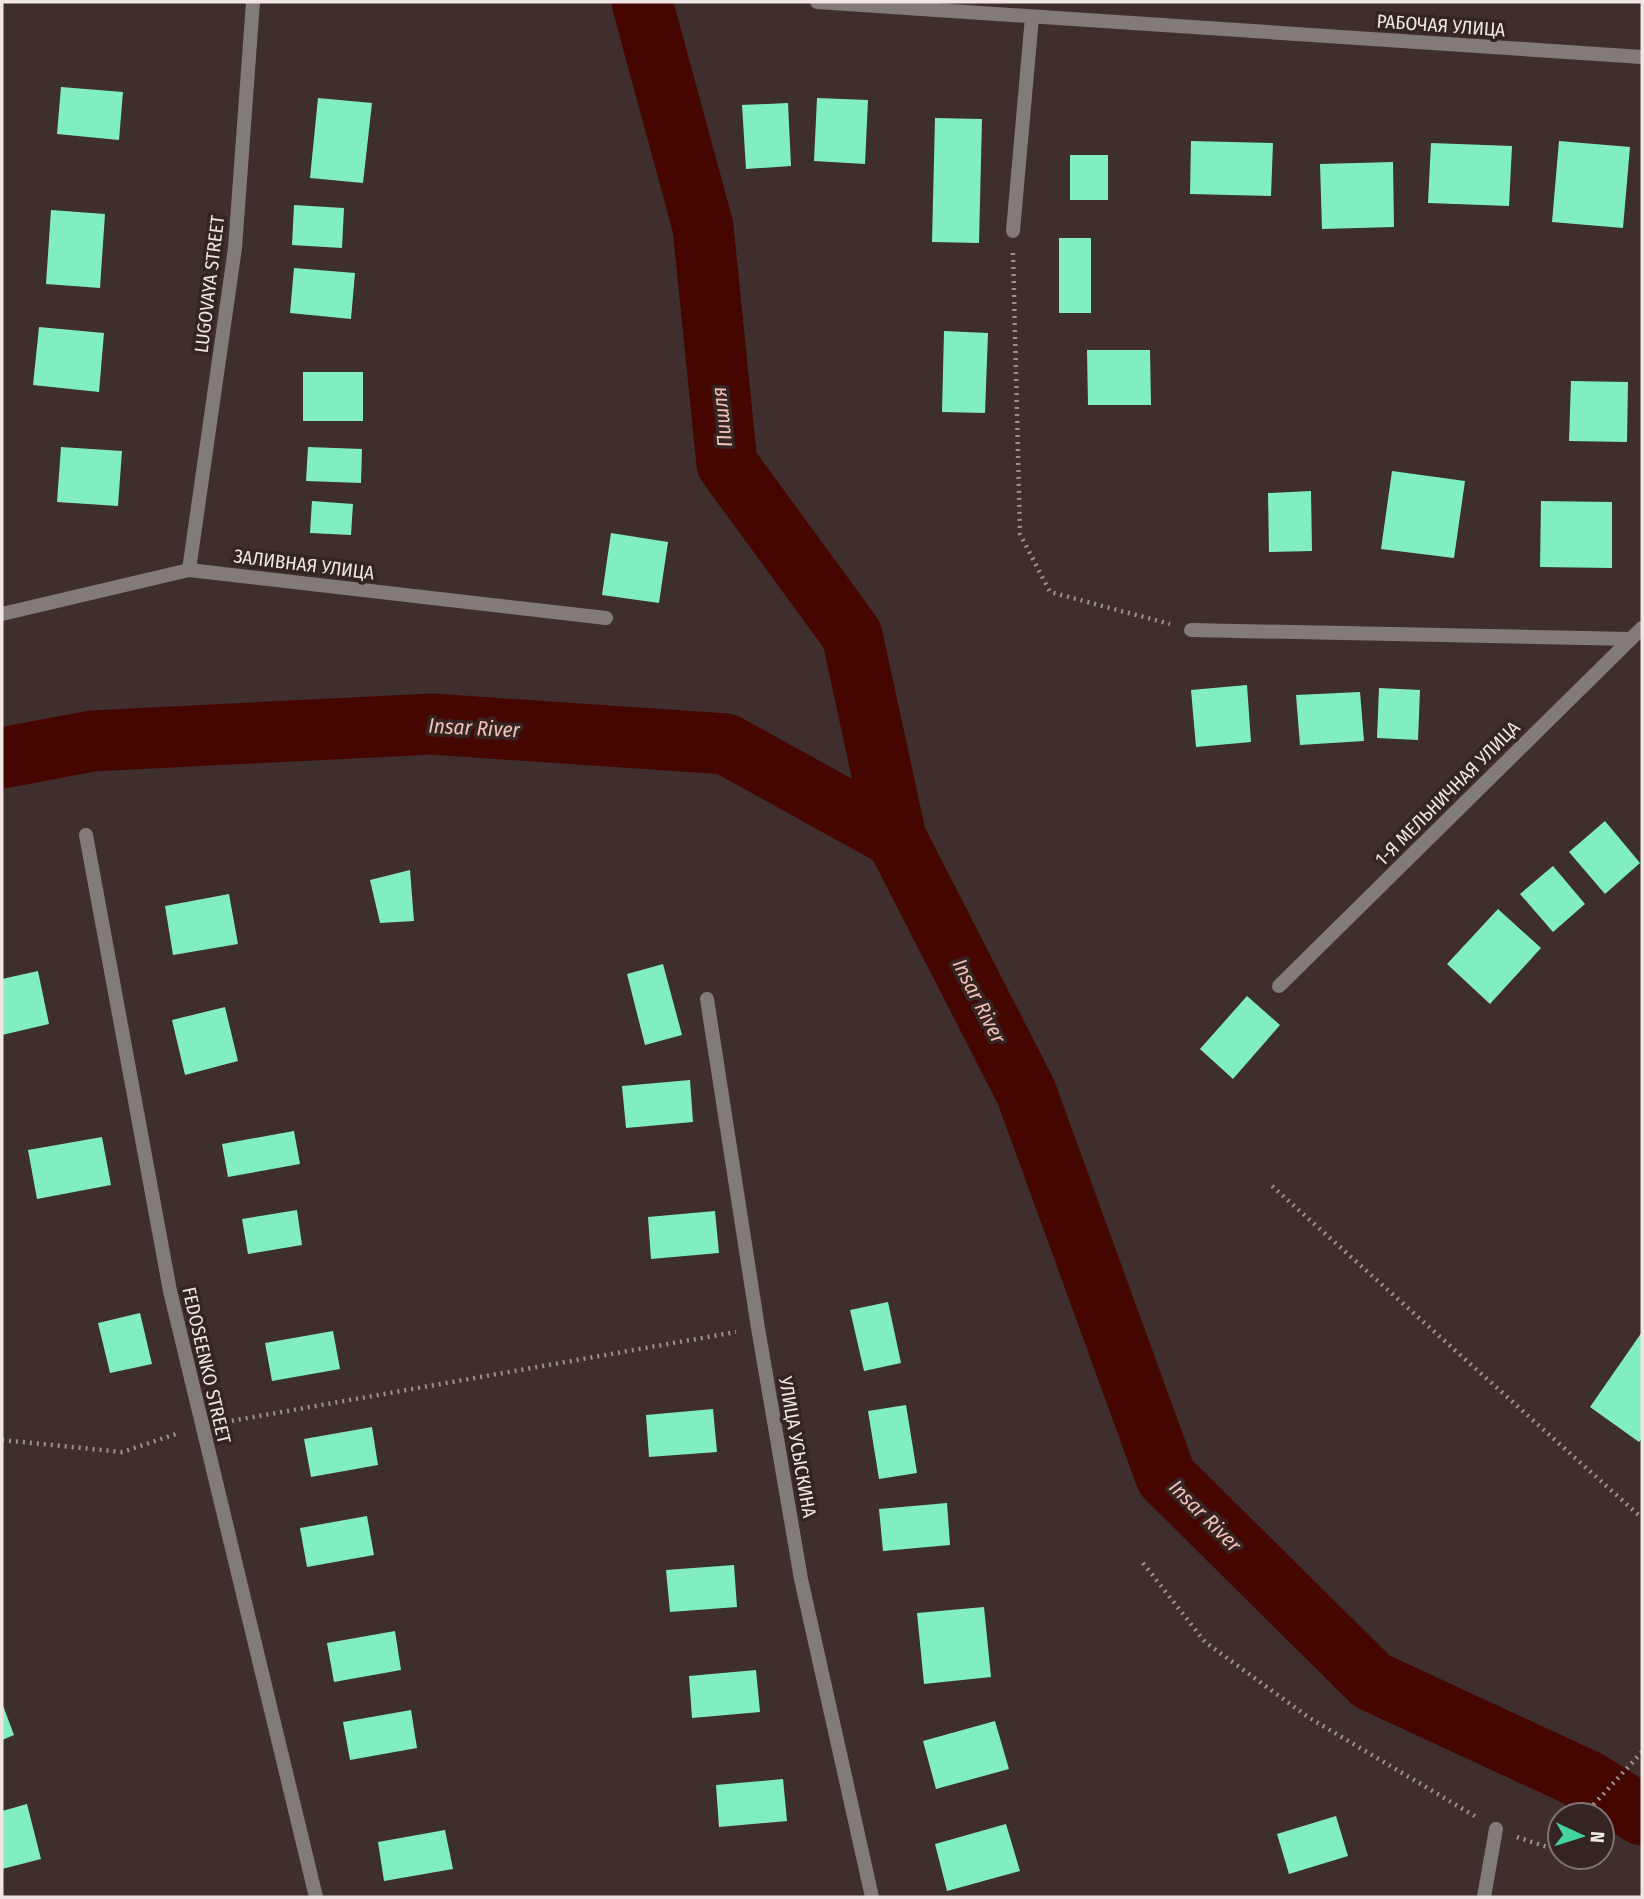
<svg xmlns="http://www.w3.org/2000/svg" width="1644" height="1899" viewBox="0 0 1644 1899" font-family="'Fira Sans Condensed',sans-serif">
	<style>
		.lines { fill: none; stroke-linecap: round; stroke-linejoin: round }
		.river { stroke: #460600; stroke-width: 61 }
		.building { fill: #81eec1 }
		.path { stroke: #9d908e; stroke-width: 4.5; stroke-dasharray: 2 5; stroke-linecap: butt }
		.service { stroke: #837b79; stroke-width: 14 }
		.minor { stroke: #837b79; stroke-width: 14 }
		.labels { text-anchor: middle; stroke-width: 7; stroke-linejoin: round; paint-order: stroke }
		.street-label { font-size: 19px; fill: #f0e6e4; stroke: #342522 }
		.water-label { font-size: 21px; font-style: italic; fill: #f3c1b6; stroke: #342522 }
	</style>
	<rect width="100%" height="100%" fill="#3f2f2c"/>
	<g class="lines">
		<path class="river" d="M642,2L703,227L727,464L852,635L896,838
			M2,758L92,741L432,724L726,744L896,838L1026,1092L1166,1477L1372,1681L1590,1782L1642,1815"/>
	</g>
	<path class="building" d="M61,87L123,92L119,140L57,134Z
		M318,98L372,103L363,183L310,178Z
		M817,98L868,100L865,164L814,161Z
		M788,103L791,166L746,169L742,105Z
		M935,118L982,119L979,243L932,242Z
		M1191,141L1273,143L1271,196L1190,194Z
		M1559,141L1630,147L1623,228L1552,222Z
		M1431,143L1512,146L1509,206L1428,203Z
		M1070,155H1108V200H1070Z
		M1393,162L1394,227L1322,229L1320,164Z
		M294,205L344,208L342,248L292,245Z
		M51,210L105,214L100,288L46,284Z
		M1059,238H1091V313H1059Z
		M294,268L355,273L351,319L290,313Z
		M39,327L104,333L99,392L33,385Z
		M944,331L988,333L985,413L942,412Z
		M1087,350H1150L1151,405H1088Z
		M303,372H363V421H303Z
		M1571,381L1628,382L1627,442L1569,441Z
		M61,447L122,451L118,506L57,502Z
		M308,447L362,449L361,483L306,481Z
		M1392,471L1465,481L1454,558L1381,549Z
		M1311,491L1312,551L1269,552L1268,493Z
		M312,501L353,504L351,535L310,533Z
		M1541,501L1612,502V568L1540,567Z
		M611,533L668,542L659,603L602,595Z
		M1247,685L1251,742L1196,747L1191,690Z
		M1379,688L1420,690L1418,740L1377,738Z
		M1360,692L1364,741L1300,745L1296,695Z
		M1605,821L1640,863L1605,894L1569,852Z
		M1553,866L1585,904L1553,932L1520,894Z
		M410,870L414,921L380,923L370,880Z
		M229,894L238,944L173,955L165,906Z
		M1498,909L1541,948L1490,1004L1447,964Z
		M663,964L682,1035L645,1045L627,974Z
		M38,971L49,1024L2,1035V979Z
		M1247,996L1280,1025L1233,1079L1200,1049Z
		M225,1007L238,1061L185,1075L172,1020Z
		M690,1080L693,1122L626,1128L622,1086Z
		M294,1131L300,1164L228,1177L222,1144Z
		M102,1137L111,1185L37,1199L28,1150Z
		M297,1210L302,1245L248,1254L242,1219Z
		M715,1211L719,1253L651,1259L648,1217Z
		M888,1302L901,1363L864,1371L850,1310Z
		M140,1313L152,1364L110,1373L98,1323Z
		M333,1331L340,1369L272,1381L265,1343Z
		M1642,1332V1438L1639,1442L1590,1407Z
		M906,1405L917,1473L879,1479L868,1411Z
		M713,1409L717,1452L649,1457L646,1415Z
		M372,1427L378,1465L311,1477L304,1439Z
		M947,1503L950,1545L883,1551L879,1509Z
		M367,1516L374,1555L307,1567L300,1528Z
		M734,1565L737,1607L670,1612L666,1570Z
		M984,1607L991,1677L924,1684L917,1613Z
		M395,1631L401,1670L334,1682L327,1643Z
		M756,1670L760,1712L692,1718L689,1676Z
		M2,1703L14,1735L2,1740Z
		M411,1710L417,1748L350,1760L343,1722Z
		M995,1721L1009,1769L936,1789L923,1741Z
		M783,1779L787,1821L719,1827L716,1785Z
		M27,1804L41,1859L2,1869V1811Z
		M1336,1816L1348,1856L1289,1874L1277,1834Z
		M1006,1824L1020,1871L947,1891L935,1844Z
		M445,1830L453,1869L384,1881L378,1842Z"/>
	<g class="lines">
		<path class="path" d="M1013,253L1020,534L1050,592L1170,624
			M1272,1186L1642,1518
			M225,1422L736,1332
			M2,1440L122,1452L179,1433
			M1143,1563L1205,1642L1308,1717L1478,1818
			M1584,1815L1642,1752
			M1517,1837L1553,1849L1560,1842"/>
		<path class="service" d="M1013,231L1032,17
			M2,614L189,570L606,618
			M1191,630L1631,639"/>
		<path class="minor" d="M817,2L1642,57
			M189,570L235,248L253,2
			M86,835L170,1291L316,1897
			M1279,986L1642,628
			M707,999L758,1328L801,1579L872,1897
			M1484,1897L1496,1829"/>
	</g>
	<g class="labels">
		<g class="street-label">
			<text transform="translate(1441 25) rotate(4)" y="7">РАБОЧАЯ УЛИЦА</text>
			<text transform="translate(209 284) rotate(-83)" y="7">LUGOVAYA STREET</text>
			<text transform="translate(304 564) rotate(7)" y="7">ЗАЛИВНАЯ УЛИЦА</text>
			<text transform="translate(1447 793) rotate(-45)" y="7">1-Я МЕЛЬНИЧНАЯ УЛИЦА</text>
			<text transform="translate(207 1365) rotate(77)" y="7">FEDOSEENKO STREET</text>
			<text transform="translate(798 1447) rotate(80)" y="7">УЛИЦА УСЫСКИНА</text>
		</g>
		<g class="water-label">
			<text transform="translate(722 417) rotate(-96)" y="7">Пишля</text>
			<text transform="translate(474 728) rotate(3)" y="7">Insar River</text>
			<text transform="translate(979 1001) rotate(63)" y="7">Insar River</text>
			<text transform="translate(1205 1516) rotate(45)" y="7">Insar River</text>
		</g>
	</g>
	<rect width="1644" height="1899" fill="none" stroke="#f0e6e4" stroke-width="7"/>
	<g transform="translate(1581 1836) rotate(94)"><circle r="33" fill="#342522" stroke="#7f7270" stroke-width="2"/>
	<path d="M0-5L12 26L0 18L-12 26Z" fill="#43d4a0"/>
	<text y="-10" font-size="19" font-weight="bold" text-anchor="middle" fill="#f0e6e4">N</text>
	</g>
</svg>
